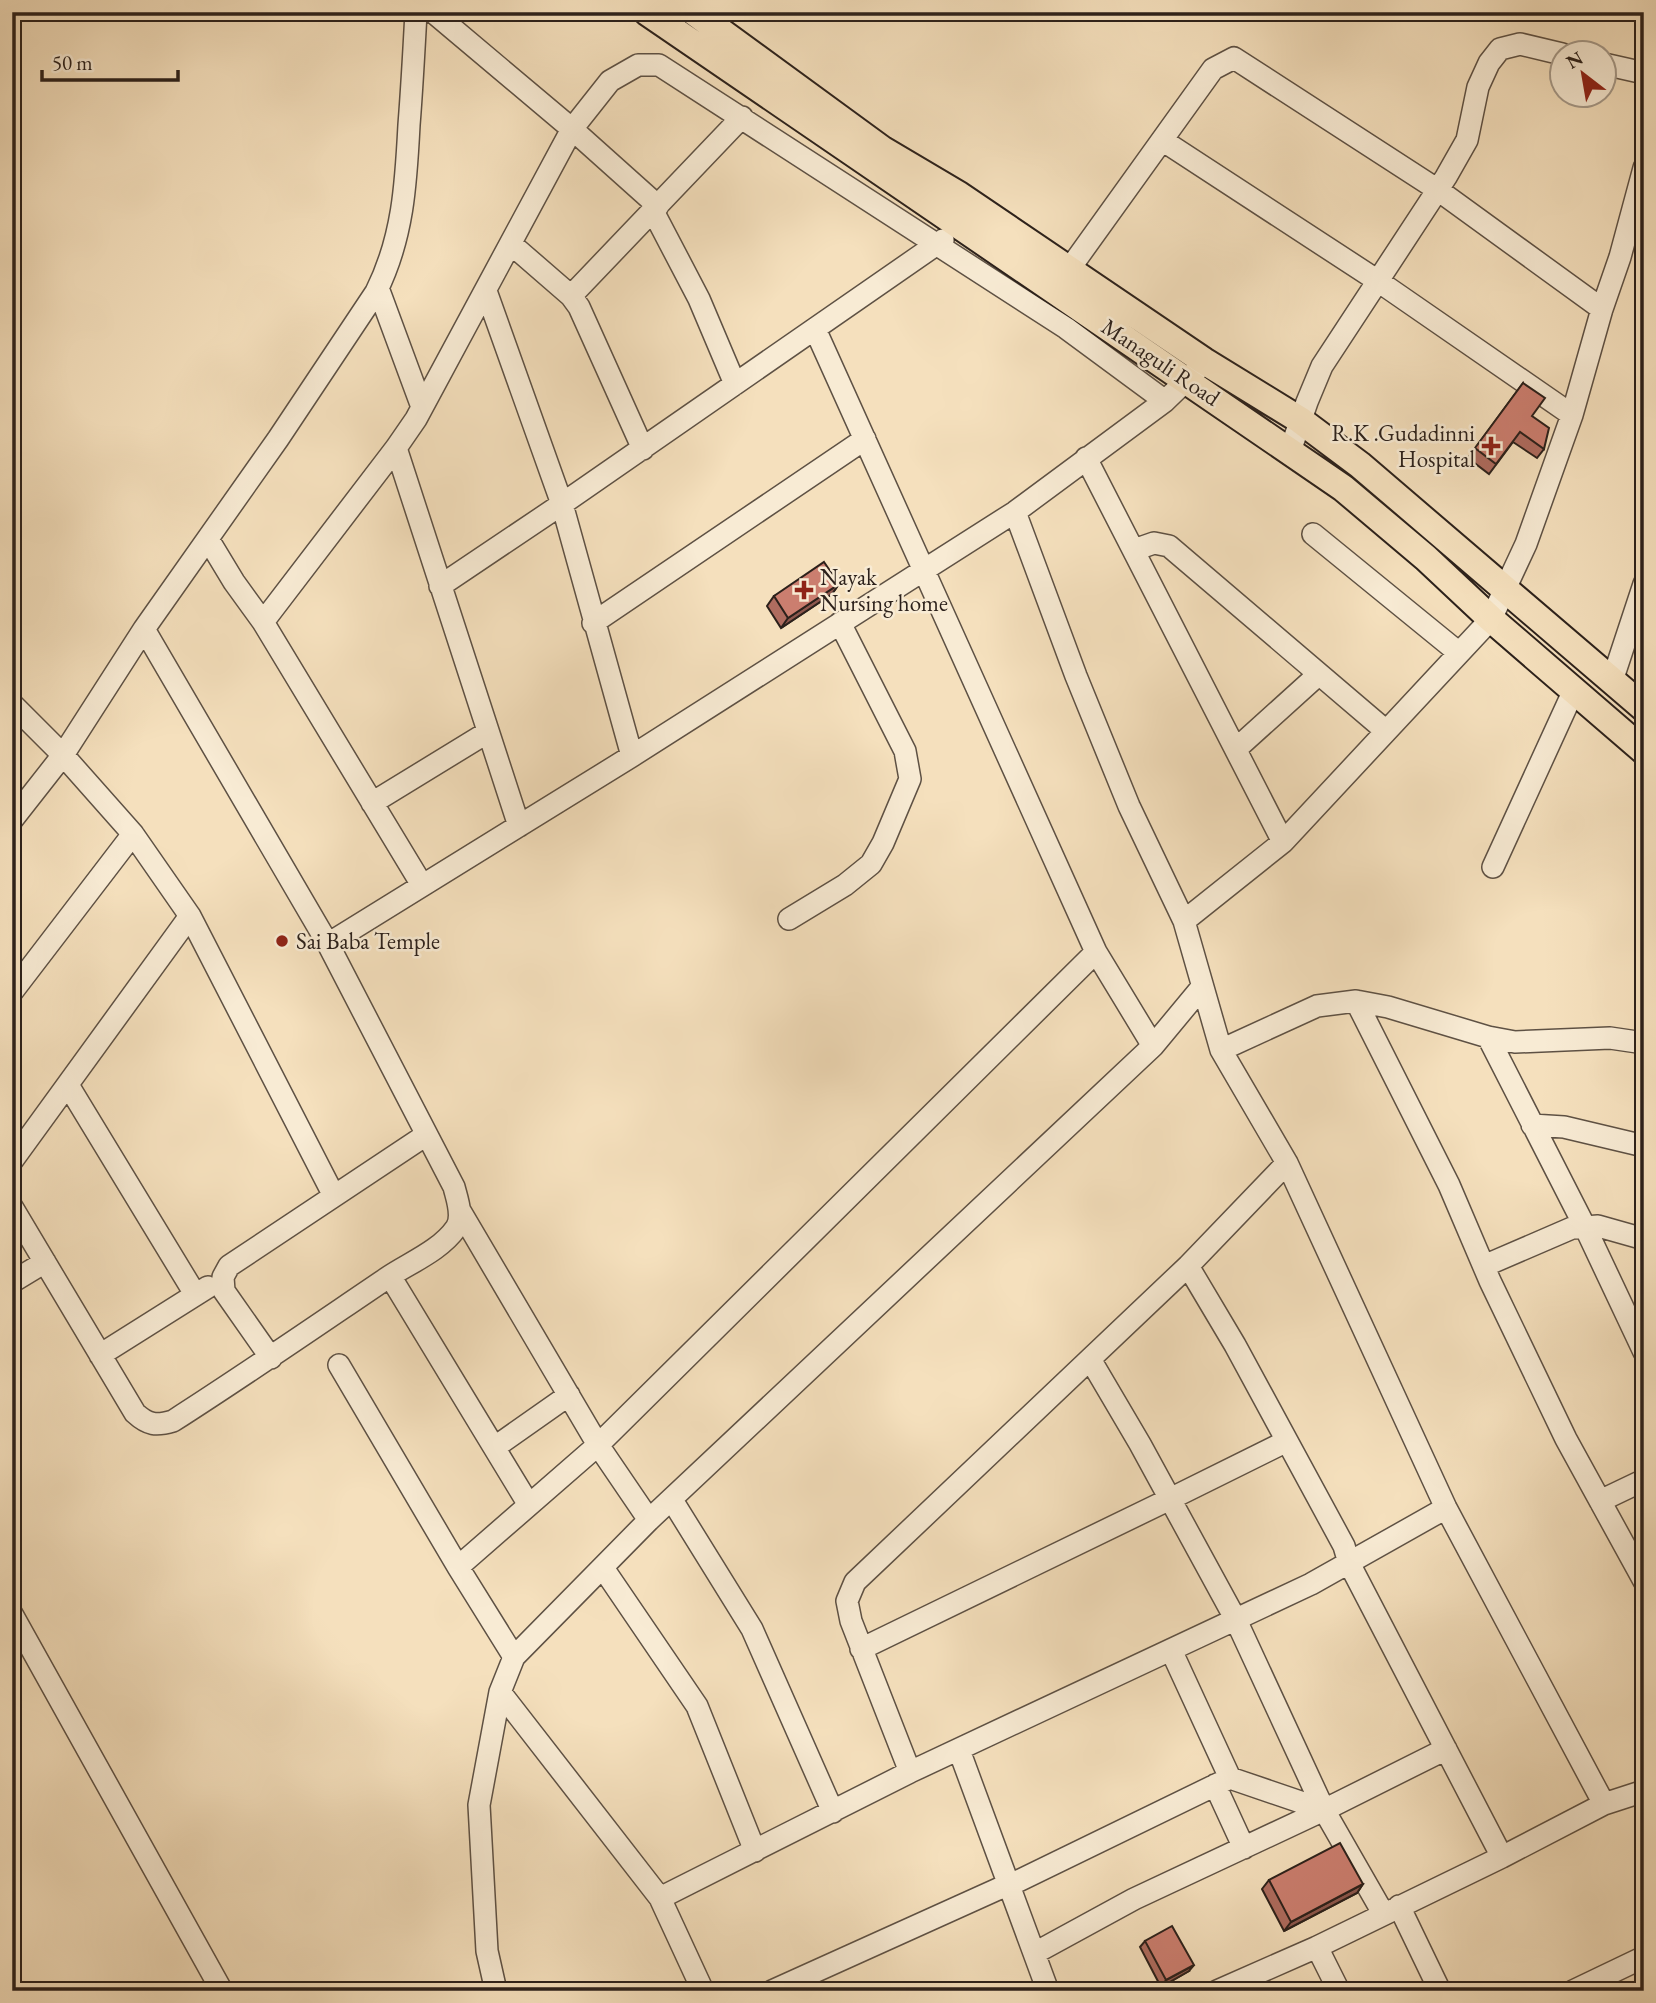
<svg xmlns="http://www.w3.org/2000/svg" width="1656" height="2003" viewBox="0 0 1656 2003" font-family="'EB Garamond',serif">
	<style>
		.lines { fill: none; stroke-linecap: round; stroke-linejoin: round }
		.minor-casing { stroke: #5e5144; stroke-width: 24 }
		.major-casing { stroke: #2c211b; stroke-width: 30 }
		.minor { stroke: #f8ebd4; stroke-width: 21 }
		.major { stroke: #f5e0bd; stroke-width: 26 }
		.wall { fill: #af6c5f; stroke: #2c211b; stroke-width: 2 }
		.shaded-wall { fill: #8e584e; stroke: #2c211b; stroke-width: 2 }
		.building { fill: #cb7e6f; stroke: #2c211b; stroke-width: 2 }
		.poi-dot { fill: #8f2418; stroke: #f8ebd4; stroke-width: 2.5 }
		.labels { text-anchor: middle; stroke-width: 5; stroke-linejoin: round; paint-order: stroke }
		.street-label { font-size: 23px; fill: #2c211b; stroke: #f8ebd4 }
		.poi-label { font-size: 23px; fill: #2c211b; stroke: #f8ebd4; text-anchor: start }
	</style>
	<rect width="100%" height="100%" fill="#f5e0bd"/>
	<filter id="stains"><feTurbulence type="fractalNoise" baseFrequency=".00286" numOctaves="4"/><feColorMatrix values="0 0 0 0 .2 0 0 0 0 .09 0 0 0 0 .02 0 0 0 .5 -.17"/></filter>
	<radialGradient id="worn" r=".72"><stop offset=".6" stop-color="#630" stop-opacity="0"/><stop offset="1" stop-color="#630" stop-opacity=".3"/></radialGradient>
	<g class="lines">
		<g class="minor-casing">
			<path id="minor" d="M433,12L572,129L658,206
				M1604,64L1644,73
				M1162,140L1378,281L1572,415
				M653,211L699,299L735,384
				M511,244L571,296L579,307L643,449
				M1060,282L1213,69L1234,58L1438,190L1602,309
				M378,288L422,407
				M486,291L562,504L632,756
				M571,296L742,117
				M815,329L1096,952L1153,1046
				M396,448L519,826
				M1290,451L1307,402L1322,366L1446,177L1467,140L1478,87L1489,63L1500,49L1520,44L1562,54
				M1086,458L1283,842
				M1015,512L1076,676L1129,806L1184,921L1221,1050L1287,1163L1446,1508L1604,1804
				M1313,534L1459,653
				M208,539L234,582L263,622L422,885
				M1134,550L1154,543L1169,546L1386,731
				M440,586L562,504L937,244L941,246L943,240
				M263,622L396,448L416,419L572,129L610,81L638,65H659L1066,328L1165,401
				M593,623L865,439
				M144,629L278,439L376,292C403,238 406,184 409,125C412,87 414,50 416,12
				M1612,681L1644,584
				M12,704L63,755L133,834L190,916L334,1196
				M1236,749L1319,674
				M372,803L488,732
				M12,820L63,755L144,629L328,944L632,756L1015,512L1165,401L1196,371
				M1493,867L1574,690
				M789,919L845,885L871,864L883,843L910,779L905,751L840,623
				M1184,921L1283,842L1491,619L1526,544L1572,415L1602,309L1620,257L1644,168
				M12,992L133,834
				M1356,1001L1449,1185L1490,1281L1566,1439L1644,1581
				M1488,1037L1585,1227L1644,1352
				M1221,1050L1317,1006L1356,1001L1388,1007L1488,1037L1515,1042L1610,1038L1644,1043
				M68,1085L195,1294
				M1532,1125L1564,1127L1644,1146
				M12,1161L190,916
				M12,1207L135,1413C148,1425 156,1426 173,1421C245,1375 316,1326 387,1278C409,1263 440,1251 456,1228C464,1217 457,1199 454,1187L328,944
				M1188,1266L1235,1345L1344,1546L1349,1563L1502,1857
				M1484,1266L1572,1228L1598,1226L1644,1239
				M390,1276L529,1505
				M12,1282L45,1262
				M100,1355L208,1287
				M271,1358L224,1291L223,1277L229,1266L426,1135
				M1090,1359L1140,1444L1236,1620L1324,1810
				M339,1365L458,1567L514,1657
				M495,1447L569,1395
				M672,1500L752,1629L833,1812
				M1600,1501L1644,1480
				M649,1520L598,1445L1096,952
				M458,1567L598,1445L459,1209
				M603,1568L697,1706L755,1851
				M12,1614L222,1991
				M861,1649L1170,1499L1287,1441
				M1171,1650L1230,1778L1324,1810L1383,1913
				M500,1692L660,1898L703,1991
				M959,1750L1048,1991
				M910,1772L851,1621L847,1601L855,1582L1188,1266L1287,1163
				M1215,1785L1244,1848
				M660,1898L910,1772L1311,1584L1446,1508
				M1399,1906L1440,1991
				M1317,1947L1339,1991
				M1035,1953L1134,1899L1324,1810L1446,1749
				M496,1991L487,1951L479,1805L500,1692L514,1657L649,1520L1153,1046L1202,987
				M772,1991L998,1889L1010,1885L1230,1778
				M1217,1991L1317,1947L1502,1857L1604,1804L1644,1791
				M1573,1991L1644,1957"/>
		</g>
		<g class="major-casing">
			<path id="major" d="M647,12L1343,488L1426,558L1491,619L1644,751
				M694,12L883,150L959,195L1204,361L1300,420L1360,465L1644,708"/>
		</g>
		<use href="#minor" class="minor"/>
		<use href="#major" class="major"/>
	</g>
	<path class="wall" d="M1523,383L1532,416L1544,449L1537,458L1513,442L1489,474L1468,458Z
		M839,584L832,594L781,628L767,606L774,596Z
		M1269,1880L1363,1884L1357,1893L1284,1931L1262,1889Z
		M1145,1941L1189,1971L1161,1987L1140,1947Z"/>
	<path class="shaded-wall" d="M839,584L832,594L781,628L788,618Z
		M1363,1884L1357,1893L1284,1931L1291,1922Z
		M1194,1965L1189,1971L1161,1987L1166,1980Z"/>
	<path class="building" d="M1523,383L1545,398L1532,416L1549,428L1544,449L1520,432L1496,464L1475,448Z
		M824,562L839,584L788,618L774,596Z
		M1340,1843L1363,1884L1291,1922L1269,1880Z
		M1172,1926L1194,1965L1166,1980L1145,1941Z"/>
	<g class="poi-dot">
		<path d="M1487.5 435.5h7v7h7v7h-7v7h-7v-7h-7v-7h7z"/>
		<path d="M800.5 579.5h7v7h7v7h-7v7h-7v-7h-7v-7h7z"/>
		<circle cx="282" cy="941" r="7"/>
	</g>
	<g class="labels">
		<g class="street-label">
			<text transform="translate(1161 362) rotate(34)" y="8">Managuli Road</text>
		</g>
		<g class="poi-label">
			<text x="1475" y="441" text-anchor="end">R.K .Gudadinni<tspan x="1475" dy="26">Hospital</tspan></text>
			<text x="820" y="585">Nayak<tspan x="820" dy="26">Nursing home</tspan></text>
			<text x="296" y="949">Sai Baba Temple</text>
		</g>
	</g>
	<rect width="1656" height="2003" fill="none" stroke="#f5e0bd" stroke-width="42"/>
	<rect x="14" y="14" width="1628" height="1975" fill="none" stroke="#2c211b" stroke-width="3.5"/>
	<rect x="21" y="21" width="1614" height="1961" fill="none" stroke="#2c211b" stroke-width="2"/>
	<g transform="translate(1583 74) rotate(329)"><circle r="33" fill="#f8ebd4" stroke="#a69a8a" stroke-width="2"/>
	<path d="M0-5L12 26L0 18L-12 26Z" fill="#8f2418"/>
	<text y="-10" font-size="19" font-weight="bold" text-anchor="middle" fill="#2c211b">N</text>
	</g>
	<path d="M42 70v10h136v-10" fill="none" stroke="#2c211b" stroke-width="3.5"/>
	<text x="52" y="70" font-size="21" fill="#2c211b" stroke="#f8ebd4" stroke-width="5" paint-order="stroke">50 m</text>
	<rect width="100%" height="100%" filter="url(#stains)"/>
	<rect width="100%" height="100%" fill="url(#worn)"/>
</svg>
